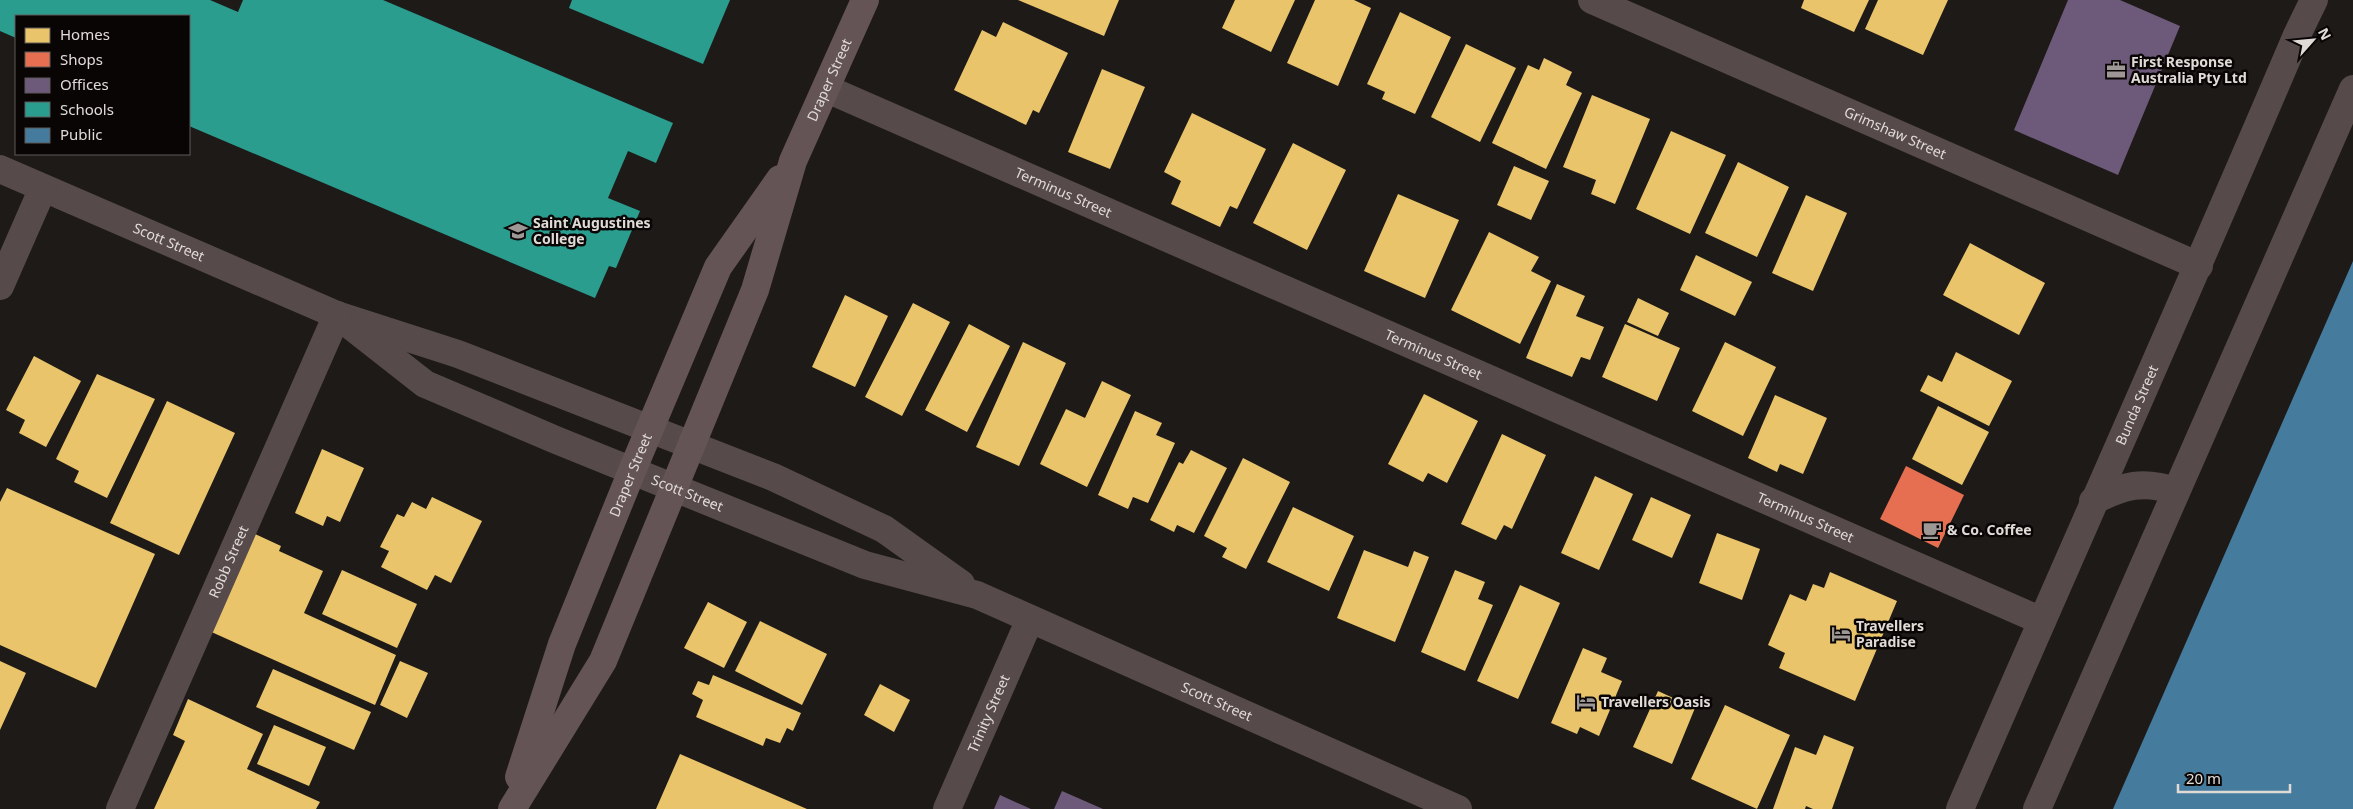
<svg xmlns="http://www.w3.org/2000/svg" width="2353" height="809" viewBox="0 0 2353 809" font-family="'Noto Sans',sans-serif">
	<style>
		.homes { fill: #e9c46a }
		.shops { fill: #e76f51 }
		.offices { fill: #6d597a }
		.schools { fill: #2a9d8f }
		.public { fill: #457b9d }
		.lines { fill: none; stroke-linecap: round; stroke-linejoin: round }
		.minor { stroke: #564a4b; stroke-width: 28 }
		.tertiary { stroke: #564a4b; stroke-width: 28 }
		.secondary { stroke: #645455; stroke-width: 28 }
		.labels { text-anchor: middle; stroke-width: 5; stroke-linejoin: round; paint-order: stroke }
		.poi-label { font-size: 14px; font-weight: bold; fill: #e1dbd8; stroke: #080504; text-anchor: start }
		.street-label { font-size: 14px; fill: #e1dbd8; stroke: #080504 }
	</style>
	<rect width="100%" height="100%" fill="#1e1a18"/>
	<path class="homes" d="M1018,0H1119L1104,36Z
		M1235,0H1295L1271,52L1222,28Z
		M1315,0H1354L1371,8L1338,86L1287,63Z
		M1804,0H1869L1854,32L1801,8Z
		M1878,0H1948L1923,55L1865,29Z
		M1400,12L1451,37L1415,114L1382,99L1385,92L1367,84Z
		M1003,22L1068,53L1039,113L1033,110L1026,125L954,90L982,30L996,37Z
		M1466,44L1516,68L1480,142L1431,117Z
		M1544,58L1572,72L1566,85L1582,93L1546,169L1492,143L1528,65L1539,70Z
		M1102,69L1145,87L1110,169L1068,152Z
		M1592,95L1650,119L1615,204L1591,194L1596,180L1563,167Z
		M1192,113L1266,149L1237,209L1230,206L1220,227L1171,204L1181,181L1164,172Z
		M1671,131L1726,155L1690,234L1636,209Z
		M1293,143L1346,170L1307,250L1253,223Z
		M1738,162L1789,187L1757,257L1705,233Z
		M1514,166L1549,181L1531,220L1497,205Z
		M1398,194L1459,220L1425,298L1364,271Z
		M1806,195L1847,213L1813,291L1772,273Z
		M1489,232L1539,257L1531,271L1551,281L1520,344L1451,310Z
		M1970,243L2045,283L2019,335L1943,295Z
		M1696,255L1752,282L1735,316L1680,290Z
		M1557,284L1585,296L1576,316L1604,327L1590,360L1581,357L1572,377L1526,358Z
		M845,295L888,316L855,387L812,367Z
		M1638,298L1669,313L1658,336L1627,322Z
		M913,303L950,322L902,416L865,397Z
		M969,324L1010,346L967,432L925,410Z
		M1625,324L1680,348L1657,401L1602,377Z
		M1023,342L1066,363L1019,466L976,447Z
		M1725,342L1776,367L1743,436L1692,411Z
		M1956,352L2012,381L1989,426L1920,391L1928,375L1942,382Z
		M34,356L81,381L46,447L19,433L25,420L6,410Z
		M97,374L155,399L107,498L74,482L79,471L56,459Z
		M1102,381L1131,395L1087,487L1040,464L1066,409L1085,418Z
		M1424,394L1478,421L1447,483L1428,473L1423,482L1388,464Z
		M1775,395L1827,418L1803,474L1780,464L1777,472L1748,458Z
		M167,401L235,433L179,555L110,523Z
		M1938,406L1989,432L1962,485L1912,459Z
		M1135,411L1162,423L1156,435L1175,443L1148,503L1133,497L1128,509L1098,495Z
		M1502,434L1546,455L1512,529L1504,525L1496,540L1461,524Z
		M322,449L364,468L340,522L327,516L323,526L295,513Z
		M1191,450L1227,468L1194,533L1177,525L1174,532L1150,520L1179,462L1183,464Z
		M1243,458L1290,482L1246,569L1222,557L1227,548L1204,536Z
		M1595,476L1633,494L1599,570L1561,553Z
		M7,488L155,554L96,688L0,645V502Z
		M432,497L482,521L451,583L435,575L427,590L381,567L389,551L380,547L397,514L404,517L412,502L426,509Z
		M1651,497L1691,515L1672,558L1632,540Z
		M1293,507L1354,536L1329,591L1267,562Z
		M251,532L281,546L279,551L323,571L304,613L396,655L375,705L207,630Z
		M1717,533L1760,549L1742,600L1699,583Z
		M1364,550L1408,567L1414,551L1429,557L1395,642L1337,618Z
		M342,570L417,604L397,648L322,614Z
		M1455,570L1485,582L1478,599L1493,605L1465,671L1421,652Z
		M1830,572L1897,601L1855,701L1779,668L1785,653L1768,645L1790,594L1806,601L1813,584L1824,588Z
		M1520,585L1560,603L1518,699L1477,681Z
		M708,602L747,622L724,668L684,648Z
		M760,621L827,654L802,705L735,671Z
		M1583,648L1607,658L1601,672L1622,681L1599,736L1580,727L1577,734L1551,723Z
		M0,661L26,673L0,730Z
		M400,661L428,673L407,718L380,705Z
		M273,669L371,712L354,750L256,707Z
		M713,675L801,713L793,731L787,728L780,743L766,738L763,746L696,717L703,700L692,694L698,681L709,685Z
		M880,684L910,700L894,732L864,715Z
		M1658,691L1695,708L1672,764L1633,747Z
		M188,699L263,734L247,769L320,802L316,809H154L185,741L173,735Z
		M1725,705L1790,735L1757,809L1691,779Z
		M274,725L326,747L309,786L257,764Z
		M1824,735L1854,747L1832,809H1813L1806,806L1805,809H1773L1795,747L1816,755Z
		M680,754L807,809H656Z"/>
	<path class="shops" d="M1906,466L1964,495L1938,548L1880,519Z"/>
	<path class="offices" d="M2068,0H2120L2180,26L2118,175L2014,130Z
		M1062,791L1103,809H1054Z
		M1000,795L1031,809H994Z"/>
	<path class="schools" d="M0,0H210L238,12L243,0H383L673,123L656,163L628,151L608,198L640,211L616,268L609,266L595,298L189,126V16H16V38L0,31Z
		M572,0H730L703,64L569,8Z"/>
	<path class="public" d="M2353,261V809H2113Z"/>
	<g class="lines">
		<g class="minor">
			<path id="s1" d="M1592,0L2199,266"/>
			<path id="s2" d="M827,89L2042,621"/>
			<path id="s3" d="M0,169L337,315L458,354L773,477L884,529L961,584"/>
			<path d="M0,286L43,188"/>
			<path id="s4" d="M337,315L425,384L556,440L865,565L977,595L1458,809"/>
			<path id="s5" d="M120,809L337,315"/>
			<path id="s6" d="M947,809L1030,619"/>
		</g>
		<g class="tertiary">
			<path d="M2093,501C2124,485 2143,480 2176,491"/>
			<path id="s7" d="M1960,809C2072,551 2187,294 2297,35L2314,0"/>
			<path d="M2037,809L2353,89"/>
		</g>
		<g class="secondary">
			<path id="s8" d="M519,777L562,644L632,471L718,267L780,179"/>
			<path id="s9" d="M512,809L603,661L755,290L793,161L865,0"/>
		</g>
	</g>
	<defs>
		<g id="office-bare" transform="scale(1.5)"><path d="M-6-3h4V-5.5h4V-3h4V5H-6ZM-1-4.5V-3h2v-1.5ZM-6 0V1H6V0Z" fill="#9d9795" stroke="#080504" stroke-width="2.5" paint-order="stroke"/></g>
		<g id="school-bare" transform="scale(1.5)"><path d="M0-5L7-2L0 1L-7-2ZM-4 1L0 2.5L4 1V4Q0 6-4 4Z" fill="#9d9795" stroke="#080504" stroke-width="2.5" paint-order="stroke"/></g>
		<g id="cafe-bare" transform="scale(1.5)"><path d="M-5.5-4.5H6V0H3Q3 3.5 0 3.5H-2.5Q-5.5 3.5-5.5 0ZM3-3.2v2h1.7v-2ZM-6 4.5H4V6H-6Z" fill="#9d9795" stroke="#080504" stroke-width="2.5" paint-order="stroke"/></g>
		<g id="hotel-bare" transform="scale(1.5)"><path d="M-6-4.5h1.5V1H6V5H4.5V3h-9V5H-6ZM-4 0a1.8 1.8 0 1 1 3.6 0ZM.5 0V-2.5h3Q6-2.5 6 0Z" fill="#9d9795" stroke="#080504" stroke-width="2.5" paint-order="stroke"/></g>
	</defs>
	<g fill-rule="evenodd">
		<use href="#office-bare" x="2116" y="70"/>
		<use href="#school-bare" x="518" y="231"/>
		<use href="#cafe-bare" x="1932" y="530"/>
		<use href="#hotel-bare" x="1841" y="634"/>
		<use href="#hotel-bare" x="1586" y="702"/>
	</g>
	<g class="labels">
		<g class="poi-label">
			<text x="2131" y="67">First Response<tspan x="2131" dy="16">Australia Pty Ltd</tspan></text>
			<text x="533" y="228">Saint Augustines<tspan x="533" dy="16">College</tspan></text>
			<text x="1947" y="535">&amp; Co. Coffee</text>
			<text x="1856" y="631">Travellers<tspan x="1856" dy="16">Paradise</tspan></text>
			<text x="1601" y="707">Travellers Oasis</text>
		</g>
		<g class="street-label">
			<text dy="5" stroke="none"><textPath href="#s9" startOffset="798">Draper Street</textPath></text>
			<text dy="5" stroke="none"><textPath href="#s1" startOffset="331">Grimshaw Street</textPath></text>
			<text dy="5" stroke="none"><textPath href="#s2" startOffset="258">Terminus Street</textPath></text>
			<text dy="5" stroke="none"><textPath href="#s3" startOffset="184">Scott Street</textPath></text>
			<text dy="5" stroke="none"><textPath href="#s2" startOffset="662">Terminus Street</textPath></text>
			<text dy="5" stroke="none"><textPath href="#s7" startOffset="441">Bunda Street</textPath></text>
			<text dy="5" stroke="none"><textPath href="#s8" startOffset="322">Draper Street</textPath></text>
			<text dy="5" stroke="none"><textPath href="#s4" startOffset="396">Scott Street</textPath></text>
			<text dy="5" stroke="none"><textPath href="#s2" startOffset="1068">Terminus Street</textPath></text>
			<text dy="5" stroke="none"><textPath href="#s5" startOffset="270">Robb Street</textPath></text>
			<text dy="5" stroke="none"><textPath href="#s4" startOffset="966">Scott Street</textPath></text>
			<text dy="5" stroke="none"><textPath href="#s6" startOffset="104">Trinity Street</textPath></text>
		</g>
	</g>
	<rect x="15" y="15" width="175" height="140" fill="#080504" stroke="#5f5b59"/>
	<rect x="25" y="28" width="25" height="15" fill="#e9c46a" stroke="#5f5b59"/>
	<text x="60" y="40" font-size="15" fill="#e1dbd8">Homes</text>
	<rect x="25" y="52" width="25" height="15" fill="#e76f51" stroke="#5f5b59"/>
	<text x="60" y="65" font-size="15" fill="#e1dbd8">Shops</text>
	<rect x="25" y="78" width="25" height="15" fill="#6d597a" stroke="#5f5b59"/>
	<text x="60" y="90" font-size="15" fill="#e1dbd8">Offices</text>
	<rect x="25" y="102" width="25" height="15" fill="#2a9d8f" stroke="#5f5b59"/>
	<text x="60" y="115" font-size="15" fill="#e1dbd8">Schools</text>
	<rect x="25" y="128" width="25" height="15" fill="#457b9d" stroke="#5f5b59"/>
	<text x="60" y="140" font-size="15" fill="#e1dbd8">Public</text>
	<g transform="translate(2313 40) rotate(63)" stroke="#080504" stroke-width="4" paint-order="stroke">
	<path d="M0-4L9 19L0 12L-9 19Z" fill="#e1dbd8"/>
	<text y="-8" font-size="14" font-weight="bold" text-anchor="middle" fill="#e1dbd8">N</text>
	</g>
	<path d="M2178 784v8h112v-8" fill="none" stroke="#e1dbd8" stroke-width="2.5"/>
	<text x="2186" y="784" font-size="15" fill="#e1dbd8" stroke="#080504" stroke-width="4" paint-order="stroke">20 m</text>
</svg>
